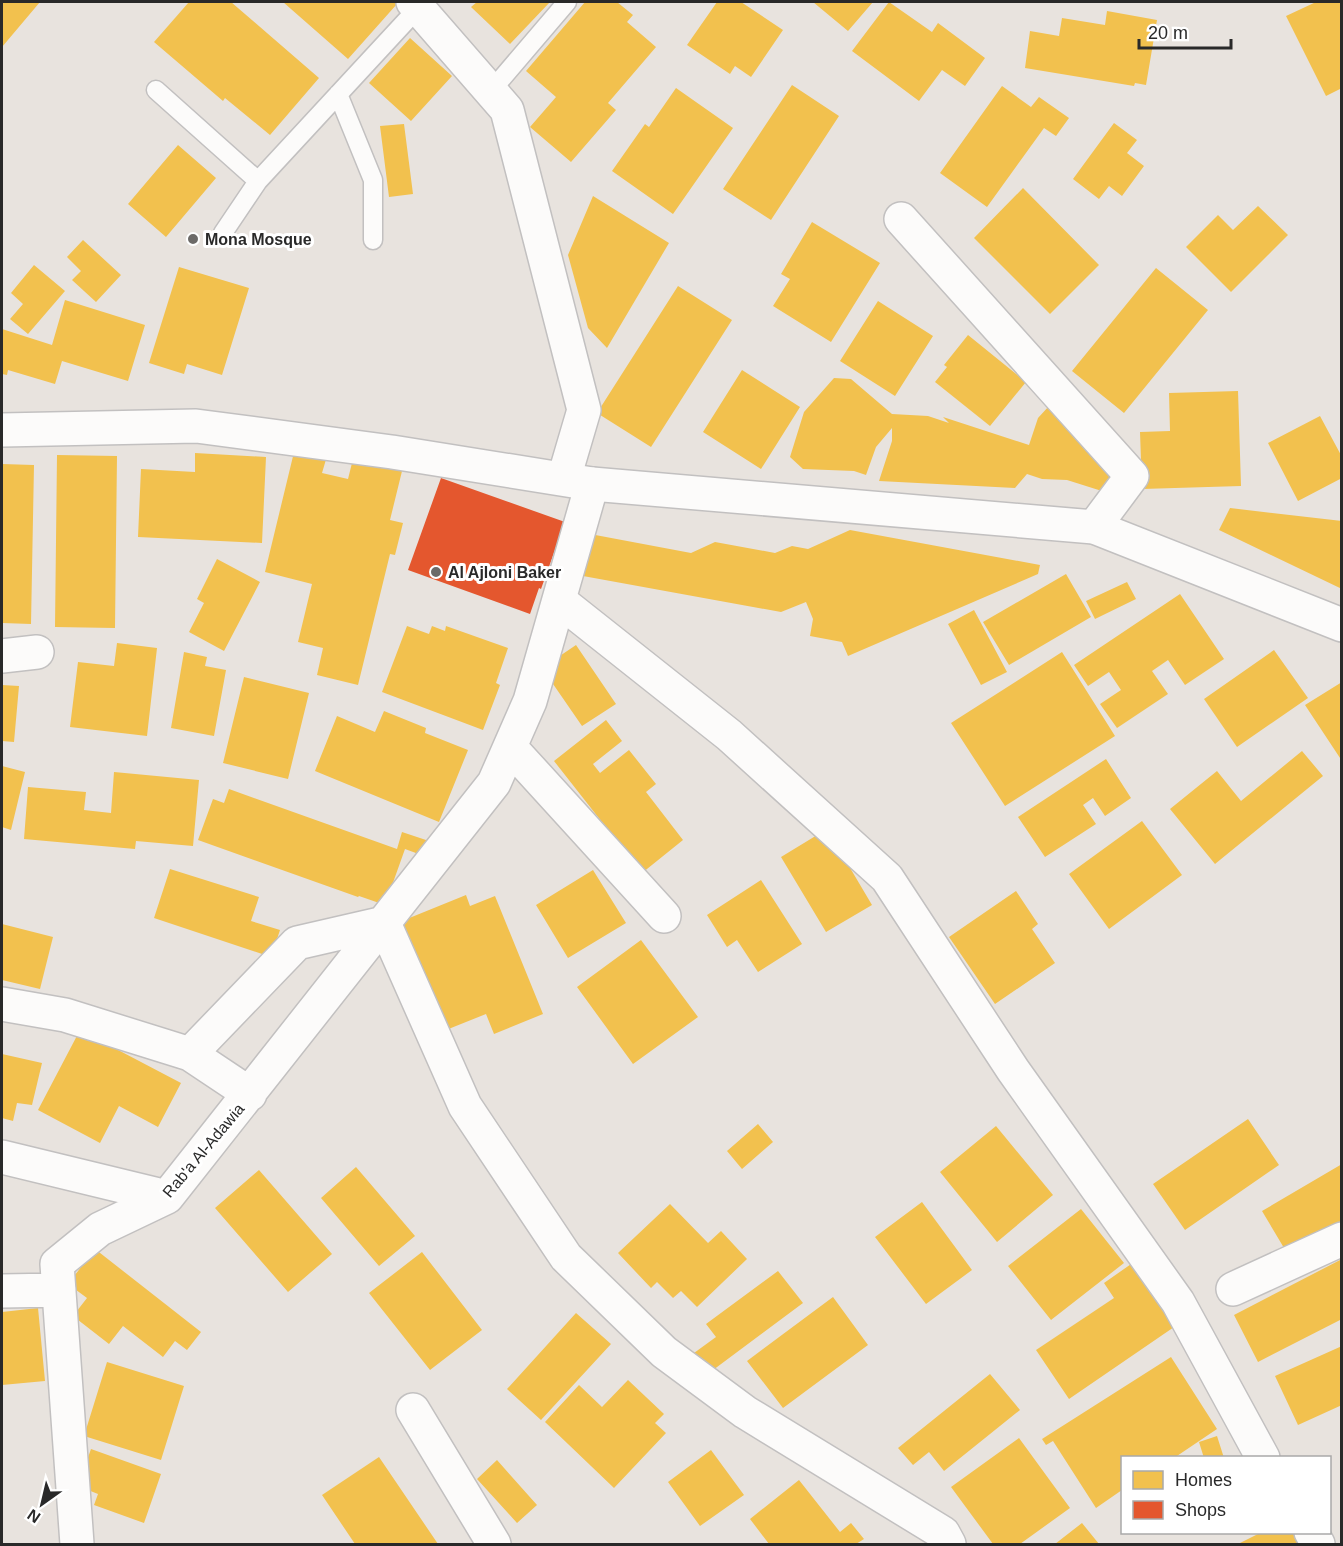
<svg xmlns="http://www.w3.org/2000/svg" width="1343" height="1546" viewBox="0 0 1343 1546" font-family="Arial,sans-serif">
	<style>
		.homes { fill: #f2c14e }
		.shops { fill: #e4572e }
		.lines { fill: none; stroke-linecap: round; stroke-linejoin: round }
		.lane-casing { stroke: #c2c0c0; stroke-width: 21 }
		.street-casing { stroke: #c2c0c0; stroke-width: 36 }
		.secondary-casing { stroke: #c2c0c0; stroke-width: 36 }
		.lane { stroke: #fcfbfa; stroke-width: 18 }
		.street { stroke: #fcfbfa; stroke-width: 33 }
		.secondary { stroke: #fcfbfa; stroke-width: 33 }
		.poi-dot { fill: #6c6a68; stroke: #fff; stroke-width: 2 }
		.labels { text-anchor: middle; stroke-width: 6; stroke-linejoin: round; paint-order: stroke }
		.poi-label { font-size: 16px; font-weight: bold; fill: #292929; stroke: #fff; text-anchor: start }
		.street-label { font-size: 16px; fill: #292929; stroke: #fff }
	</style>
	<rect width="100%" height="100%" fill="#e8e3de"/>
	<path class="homes" d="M2,2H40L2,47Z
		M189,2H231L319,78L270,135L225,98L223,101L154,42Z
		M283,2H394L397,4L348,59Z
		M477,2H550L510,44L471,7Z
		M585,2H617L633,15L627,22L656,47L608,103L616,110L571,162L530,127L556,97L526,71Z
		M717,2H741L783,30L751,77L735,66L730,74L687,45Z
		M813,2H873L848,31Z
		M889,2L932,32L938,23L985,58L965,86L942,70L919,101L852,51Z
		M1316,2H1342V88L1326,96L1286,16Z
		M1107,11L1157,20L1146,85L1135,83L1134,86L1025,68L1030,31L1059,36L1062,18L1105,25Z
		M410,38L452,76L411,121L369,83Z
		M792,85L839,116L771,220L723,189Z
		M1002,86L1031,107L1039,97L1069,118L1056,136L1044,128L987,207L940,173Z
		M676,88L733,128L673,214L612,171L645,124L649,127Z
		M1114,123L1137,140L1127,153L1144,166L1122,196L1109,186L1099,199L1073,179Z
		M404,124L413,194L389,197L380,126Z
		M178,145L216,178L166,237L128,204Z
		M1023,188L1099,265L1050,314L974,238Z
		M593,196L669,243L607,348L588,328L568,255Z
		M1258,206L1288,235L1231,292L1186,247L1218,215L1233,230Z
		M812,222L880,263L831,342L773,306L790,279L781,274Z
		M83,240L121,275L96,302L72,280L81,271L67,257Z
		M34,265L65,291L28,334L10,319L23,304L11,293Z
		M179,267L249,288L222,375L187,364L184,374L149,363Z
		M1156,268L1208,310L1124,413L1072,371Z
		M678,286L732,320L651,447L597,413Z
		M65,300L145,325L128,381L62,361L55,384L8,370L7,375L2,374V329L52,345Z
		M878,301L933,336L895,396L840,361Z
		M968,335L1026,382L990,426L935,382L947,367L944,365Z
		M742,370L800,407L761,469L703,432Z
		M834,378L851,379L892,414L928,416L949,423L943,417L1029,445L1038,418L1049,406L1111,475L1105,492L1067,480L1042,479L1027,474L1015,488L879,481L892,441V428L876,447L866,475L854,471L803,469L790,457L804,412Z
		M1238,391L1241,486L1142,489L1140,432L1170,431L1169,393Z
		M1320,416L1342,457V478L1298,501L1268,443Z
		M295,448L327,456L322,473L348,479L355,451L404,463L390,520L403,523L395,555L390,554L358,685L317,675L323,648L298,642L312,584L265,572Z
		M195,453L266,457L262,543L138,537L141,469L195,472Z
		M57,455L117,456L115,628L55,627Z
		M2,464L34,465L31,624L2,623Z
		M1230,508L1342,521V589L1219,530Z
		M850,530L1040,565L1038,574L848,656L842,642L810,636L813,619L806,602L781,612L583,576L590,534L691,553L715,542L775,553L792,546L808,549Z
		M217,559L260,582L224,651L189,632L204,603L197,599Z
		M1066,574L1091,617L1009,665L983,622Z
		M1127,582L1136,599L1095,619L1086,601Z
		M1180,594L1224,659L1185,685L1168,660L1152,671L1168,694L1117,728L1100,704L1121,690L1109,672L1088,686L1074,665Z
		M974,610L1007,672L981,685L948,624Z
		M407,626L429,634L432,626L445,631L446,626L508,648L496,683L500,685L483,730L382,692Z
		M117,643L157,648L147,736L70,727L78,662L114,666Z
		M576,645L616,704L582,726L542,668Z
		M1274,650L1308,698L1237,747L1204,699Z
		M184,652L207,657L205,666L226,670L214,736L171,728Z
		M1062,652L1115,736L1005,806L951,723Z
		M244,677L309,693L288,779L223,763Z
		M1342,682V761L1305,705Z
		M2,685L19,686L14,742L2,741Z
		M384,711L426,728L425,733L468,750L439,822L315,771L337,716L375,732Z
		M606,720L622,741L593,764L600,773L629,750L656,784L646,792L683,840L642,873L554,761Z
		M1302,751L1323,776L1215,864L1170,809L1217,771L1241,801Z
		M1106,759L1131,798L1105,816L1093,798L1083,805L1096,824L1045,857L1018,817Z
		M2,766L25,772L11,830L2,827Z
		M114,772L199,780L193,846L136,841L135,849L24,839L28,787L86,792L84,810L111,813Z
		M229,789L397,849L402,832L429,841L424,856L405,849L385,905L359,896L358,897L198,840L213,799L224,803Z
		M1142,821L1182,875L1109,929L1069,874Z
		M827,829L872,905L826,932L781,857Z
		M170,869L259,897L251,921L280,930L271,957L154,918Z
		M593,870L626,923L568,958L536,905Z
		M761,880L802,944L758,972L737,940L727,947L707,915Z
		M1016,891L1038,924L1032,929L1055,963L995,1004L949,937Z
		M466,895L470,906L495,896L543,1014L494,1034L486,1014L441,1032L397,923Z
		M2,924L53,937L40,989L2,980Z
		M641,940L698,1017L633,1064L577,987Z
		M80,1030L181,1083L158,1127L119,1106L100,1143L38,1110Z
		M2,1054L42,1063L32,1105L17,1103L13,1121L2,1118Z
		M1248,1119L1279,1165L1185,1230L1153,1184Z
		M758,1124L773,1142L742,1169L727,1151Z
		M996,1126L1053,1195L997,1242L940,1172Z
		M1342,1164V1228L1290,1258L1262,1211Z
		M356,1167L415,1236L379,1266L321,1198Z
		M259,1170L332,1254L288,1292L215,1208Z
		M922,1202L972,1270L926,1304L875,1237Z
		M670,1204L708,1243L721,1231L747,1259L697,1307L681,1291L673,1298L657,1282L651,1288L618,1253Z
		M1081,1209L1124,1263L1051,1320L1008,1266Z
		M95,1249L201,1332L187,1350L175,1341L163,1357L123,1326L109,1344L73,1316L87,1298L68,1284Z
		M422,1252L482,1330L430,1370L369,1293Z
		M1342,1259V1319L1258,1362L1234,1315Z
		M1134,1262L1177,1325L1069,1399L1036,1350L1114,1298L1104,1283Z
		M778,1271L803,1303L709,1373L694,1353L716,1337L706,1324Z
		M833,1297L868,1345L783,1408L747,1361Z
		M38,1308L45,1381L2,1385V1312Z
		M576,1313L611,1344L541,1420L507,1389Z
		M1342,1346V1405L1298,1425L1275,1376Z
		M1171,1357L1217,1429L1174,1458H1122V1490L1096,1508L1053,1441L1046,1445L1042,1439Z
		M107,1362L184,1386L161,1460L84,1436Z
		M990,1374L1020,1410L944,1471L929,1452L913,1465L898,1448Z
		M628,1380L664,1414L655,1423L666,1433L614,1488L545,1422L579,1385L602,1407Z
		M1217,1436L1224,1458H1204L1199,1442Z
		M1019,1438L1070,1508L1020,1544H993L951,1487Z
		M91,1449L161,1474L144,1523L94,1505L98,1494L78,1486Z
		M711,1450L744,1495L700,1526L668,1482Z
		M379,1457L438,1544H355L322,1495Z
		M497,1460L537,1505L517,1523L477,1479Z
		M799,1480L840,1532L851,1523L864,1539L856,1544H769L750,1519Z
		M1082,1523L1099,1544H1055Z
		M1262,1532H1306L1312,1544H1238Z"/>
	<path class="shops" d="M441,478L565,522L541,589L539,588L530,614L408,570Z"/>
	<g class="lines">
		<g class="lane-casing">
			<path id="lane" d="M156,90L258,181
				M491,91L567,2
				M338,94L373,180V240
				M223,233L258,181L418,8"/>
		</g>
		<g class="street-casing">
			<path id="street" d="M413,2L507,110L584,410L564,478
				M901,219L1132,476L1094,527
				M560,601L729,735L887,878L1013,1070L1178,1302L1263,1458
				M2,656L37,652
				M510,747L664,916
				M384,923L465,1106L566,1257L664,1352L745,1412L943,1533L949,1544
				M2,1004L65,1015L190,1054L250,1094
				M190,1054L297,943L384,923
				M2,1157L167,1197
				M1233,1289L1342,1239
				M2,1291L59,1290
				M413,1410L494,1544
				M1311,1532L1318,1544
				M77,1544L57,1264L100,1229L167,1197L494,783L530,701L592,484"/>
		</g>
		<g class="secondary-casing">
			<path id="secondary" d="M2,430L196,426L392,452L592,484L1094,527L1342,625"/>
		</g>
		<use href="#lane" class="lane"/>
		<use href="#street" class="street"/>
		<use href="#secondary" class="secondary"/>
	</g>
	<g class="poi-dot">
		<circle cx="193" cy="239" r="6"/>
		<circle cx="436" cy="572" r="6"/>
	</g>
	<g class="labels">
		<g class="poi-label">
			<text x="205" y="245">Mona Mosque</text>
			<text x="448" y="578">Al Ajloni Baker</text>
		</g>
		<g class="street-label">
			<text transform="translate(203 1150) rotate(-50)" y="6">Rab'a Al-Adawia</text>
		</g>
	</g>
	<rect width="1343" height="1546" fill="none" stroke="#292929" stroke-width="6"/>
	<rect x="1121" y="1456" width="210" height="78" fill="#ffffff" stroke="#a9a9a9" stroke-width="1.5"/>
	<rect x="1133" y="1471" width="30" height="18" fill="#f2c14e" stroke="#a9a9a9" stroke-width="1.5"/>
	<text x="1175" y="1486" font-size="18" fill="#292929">Homes</text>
	<rect x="1133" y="1501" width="30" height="18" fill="#e4572e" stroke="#a9a9a9" stroke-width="1.5"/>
	<text x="1175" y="1516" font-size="18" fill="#292929">Shops</text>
	<g transform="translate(42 1504) rotate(214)" stroke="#ffffff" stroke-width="4.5" paint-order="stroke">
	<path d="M0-4.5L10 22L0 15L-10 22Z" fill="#292929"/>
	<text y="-9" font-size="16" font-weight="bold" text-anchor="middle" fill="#292929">N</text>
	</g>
	<path d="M1139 39v9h92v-9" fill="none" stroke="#292929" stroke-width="3"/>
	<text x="1148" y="39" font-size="18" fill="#292929" stroke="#ffffff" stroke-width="4.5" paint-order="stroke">20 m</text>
</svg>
